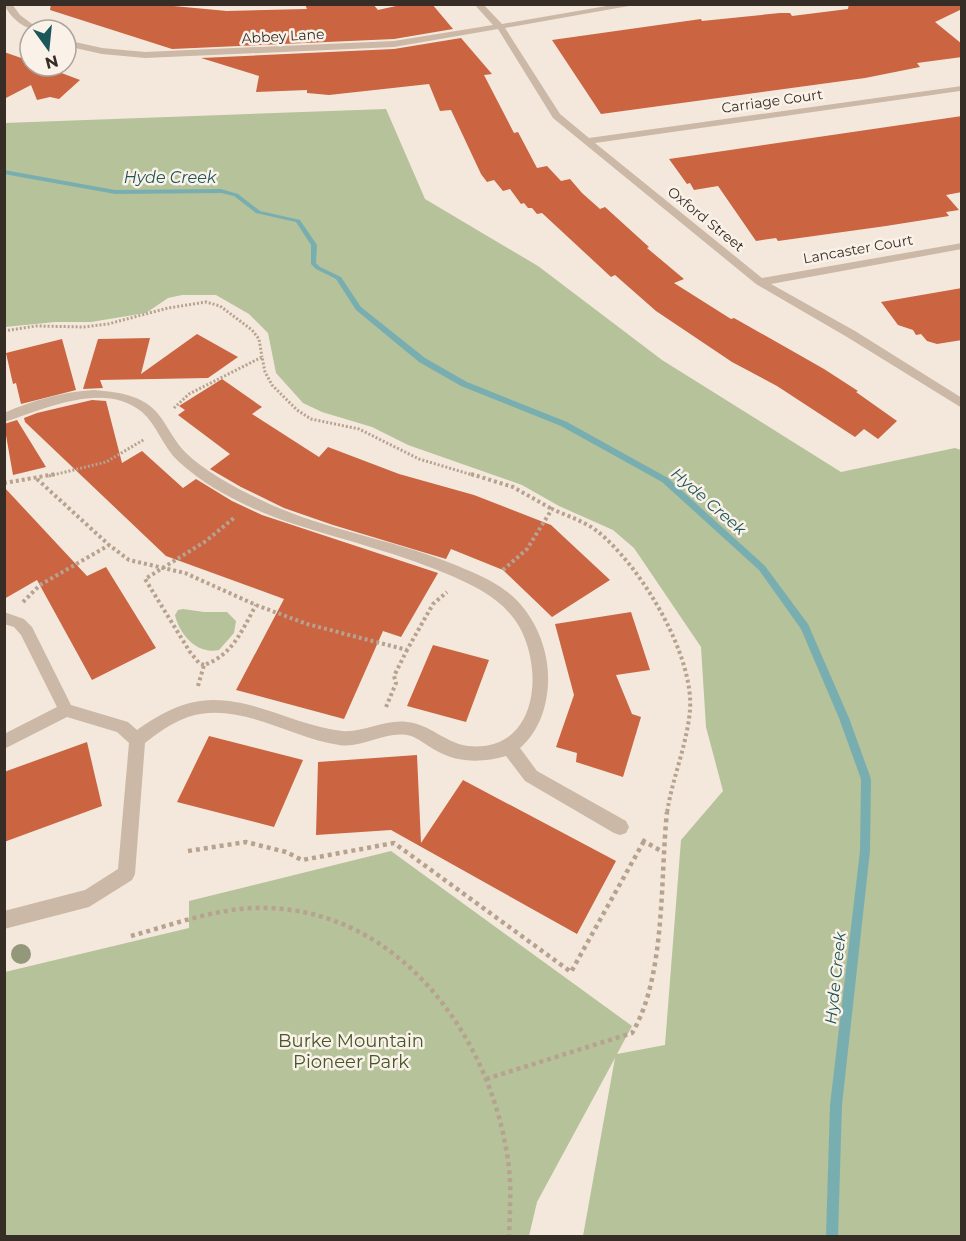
<svg xmlns="http://www.w3.org/2000/svg" width="966" height="1241" viewBox="0 0 966 1241" font-family="Montserrat,sans-serif">
	<style>
		.green { fill: #b5c29a }
		.lines { fill: none; stroke-linecap: round; stroke-linejoin: round }
		.stream { fill: #79aeb1; fill-rule: evenodd }
		.building { fill: #ca6441 }
		.path-far2 { stroke: #b7a290; stroke-width: 3; stroke-dasharray: 2 2; stroke-linecap: butt }
		.path-far1 { stroke: #b7a290; stroke-width: 4; stroke-dasharray: 3 3; stroke-linecap: butt }
		.path { stroke: #b7a290; stroke-width: 4.5; stroke-dasharray: 4 4; stroke-linecap: butt }
		.minor { fill: #cbb8a6; fill-rule: evenodd }
		.tree { fill: #94987a }
		.labels { text-anchor: middle; stroke-width: 5; stroke-linejoin: round; paint-order: stroke }
		.far-street-label { font-size: 14px; fill: #372d27; stroke: #faf2e8 }
		.water-label { font-size: 16px; font-style: italic; fill: #1b565a; stroke: #faf2e8 }
		.near-park-label { font-size: 18px; fill: #46572a; stroke: #faf2e8 }
	</style>
	<rect width="100%" height="100%" fill="#f3e8db"/>
	<path class="green" d="M386,109L425,199L538,266L662,360L841,472L955,448L961,450V1236H583L615,1058L537,1202L529,1236H5V972L189,928V901L391,851L632,1026L617,1054L665,1045L681,840L723,791L706,727L701,647L634,548L613,530L559,506L522,485L408,445L372,427L322,412L303,403L276,373L268,333L249,314L216,295H182L168,298L146,313L91,322H55L5,327V123Z
		M183,609L204,612H227L236,621L234,633L219,650C196,655 179,633 175,615L178,610Z"/>
	<g class="lines">
		<path class="stream" d="M4,170L115,190L221,189L238,194L260,211L300,220L317,245L316,263L320,267L341,277L361,307L425,358L467,382L567,422L668,478L765,566L808,624L849,718L871,779L870,851L842,1105L838,1236H826L830,1105L860,851L861,779L839,718L801,629L759,570L662,482L561,426L461,386L419,362L356,310L336,279L316,269L311,264V245L296,222L256,213L234,196L221,193L115,194L4,174Z"/>
	</g>
	<path class="building" d="M51,4H152L227,11L307,9L305,4H373L378,10L405,4H432L453,29L394,39L172,49L50,10Z
		M849,4H962V9L935,22L962,44V57L917,63L920,67L865,78L601,114L552,40L701,19L702,21L780,13H790L792,16L848,9Z
		M461,38L492,74L484,75L514,133L518,132L537,168L547,166L561,181L570,179L582,193L600,209L605,207L649,247L647,248L684,279L674,283L731,319L734,318L824,369L858,391L856,392L897,421L878,439L864,429L855,437L777,386L732,362L656,311L615,275L611,277L542,213L537,214L532,208H528L524,203L521,204L510,189L503,191L494,180L487,182L481,174L451,110L440,111L429,84L329,95L307,93V90L256,92L259,76L201,58L394,49Z
		M4,52L30,61V66H43L80,80L59,99L50,97L37,100L31,85L4,99Z
		M962,116V192L946,195L959,210L946,212L949,216L886,226L778,241L776,238L756,241L718,186L694,190L690,183L687,184L669,159Z
		M962,288V340L937,344L927,341L921,334L916,335L913,330L898,325L881,302Z
		M197,334L238,357L208,378L100,380L103,388L83,389L98,339L150,338L141,374Z
		M62,339L76,390L21,404L16,383L13,384L6,353Z
		M222,379L262,407L252,414L319,457L328,447L399,474L474,495L551,525L610,580L552,617L503,570L451,549L446,559L333,525L284,508L241,487L210,469L230,454L178,415L185,410L179,406Z
		M92,400L106,401L122,463L142,451L183,488L196,479L232,501L262,515L438,573L401,637L383,631L344,719L236,690L284,599L166,556L25,422L24,418L37,413Z
		M17,420L46,467L13,475L4,424Z
		M4,487L87,576L106,567L156,648L92,680L37,580L4,599Z
		M631,612L650,670L616,675L632,714L641,717L623,777L576,762L577,753L556,747L574,695L555,624Z
		M433,645L489,660L466,722L407,706Z
		M209,736L303,760L274,827L177,802Z
		M87,742L102,806L4,842V772Z
		M417,755L421,843L463,780L616,861L577,934L391,830L316,835L318,762Z"/>
	<g class="lines">
		<path class="path-far2" d="M4,331L36,326L84,327L108,324L168,308L206,302L220,306L252,330L259,339L262,357
			M174,408L189,394L262,357L265,372L272,385L297,410L311,419L359,429L419,459L476,476
			M49,476L106,462L145,439"/>
		<path class="path-far1" d="M471,474L513,487L552,509
			M37,479L109,545L129,560L185,573L256,605L307,624L407,650L433,604L447,592
			M4,483L56,474
			M503,570L527,549L552,509C567,516 584,521 597,531C640,565 694,654 690,710C687,745 672,779 667,813
			M23,602L40,585L109,545
			M204,665L199,663L190,652L145,579L206,541L235,517
			M198,686L204,665C233,655 242,630 256,605
			M386,707L396,683L394,676L407,650"/>
		<path class="path" d="M642,840L663,852
			M188,851L246,842L286,852L302,860L394,843L571,972L644,841
			M131,936C175,924 222,906 268,908C399,912 488,1034 507,1154C512,1181 510,1209 509,1236
			M486,1079L632,1033C666,977 660,878 667,812"/>
		<path class="minor" d="M4,4H12L20,15L40,30C25,30 11,19 4,4Z
			M474,4H483L502,24L618,4H640L505,28L560,114L589,138L962,86L960,91L595,143L762,278L962,243V249L771,284L855,331L962,398V408L847,337L756,284L553,118L498,29L394,47L145,58L102,54L66,46V40L102,48L145,52L394,41L493,25Z
			M94,390C121,392 147,396 162,419C170,431 176,443 186,453C206,472 234,487 259,499C321,530 394,539 458,566C474,573 492,580 506,591C531,609 547,643 548,674C549,701 541,730 520,748L537,771L626,821L629,827L626,833L620,835L614,833L525,781L506,756C482,763 457,763 435,750C427,746 420,739 411,736C387,729 363,749 339,745C290,738 238,700 188,717C171,723 158,733 145,743L135,874L132,880L89,907L4,929V911L85,890L118,869L129,743L117,732L67,717L4,749V734L57,707L21,635L14,627L4,624V612L24,619L32,627L71,705L128,722L137,730C160,714 184,700 213,700C258,700 298,726 342,731C364,733 385,719 407,722C430,724 445,743 468,746C535,753 545,675 520,628C505,601 479,588 452,576C401,554 347,541 294,524C254,511 209,490 178,461C163,447 157,425 142,412C104,380 43,410 4,422V413C33,400 63,392 94,390Z"/>
	</g>
	<circle class="tree" cx="21" cy="954" r="10"/>
	<g class="labels">
		<g class="far-street-label">
			<text transform="translate(283 36) rotate(-3)" y="5">Abbey Lane</text>
			<text transform="translate(772 101) rotate(-8)" y="5">Carriage Court</text>
			<text transform="translate(706 219) rotate(39)" y="5">Oxford Street</text>
			<text transform="translate(858 249) rotate(-10)" y="5">Lancaster Court</text>
		</g>
		<g class="water-label">
			<text x="170" y="183">Hyde Creek</text>
			<text transform="translate(709 501) rotate(41)" y="6">Hyde Creek</text>
			<text transform="translate(835 978) rotate(-84)" y="6">Hyde Creek</text>
		</g>
		<g class="near-park-label">
			<text x="351" y="1047">Burke Mountain<tspan x="351" dy="21">Pioneer Park</tspan></text>
		</g>
	</g>
	<rect width="966" height="1241" fill="none" stroke="#372d27" stroke-width="12"/>
	<g transform="translate(48 48) rotate(165)"><circle r="28" fill="#faf2e8" stroke="#aca39b" stroke-width="1.5"/>
	<path d="M0-4.5L10 22L0 15L-10 22Z" fill="#1b565a"/>
	<text y="-9" font-size="16" font-weight="bold" text-anchor="middle" fill="#372d27">N</text>
	</g>
</svg>
